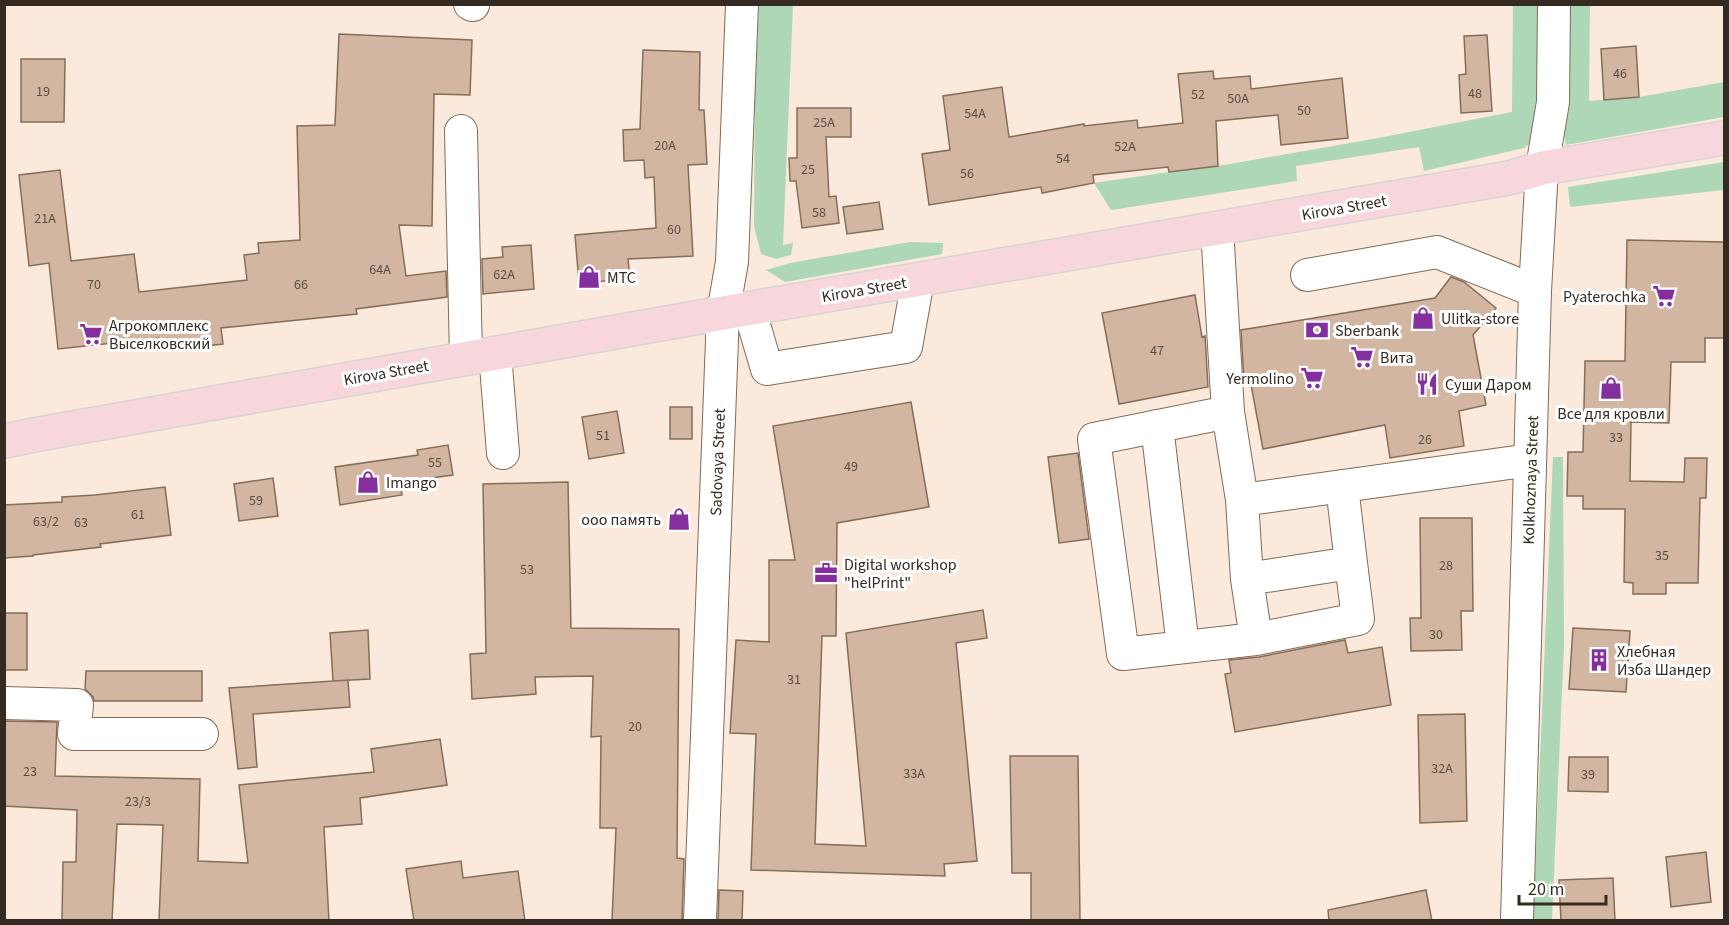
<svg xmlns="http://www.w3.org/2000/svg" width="1729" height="925" viewBox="0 0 1729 925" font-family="'Source Sans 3',sans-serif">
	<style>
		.green { fill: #add7b7 }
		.building { fill: #d2b6a1; stroke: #866d59; stroke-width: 1.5 }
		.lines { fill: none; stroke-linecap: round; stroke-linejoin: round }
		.minor-casing { stroke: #826a56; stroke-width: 34 }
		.major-casing { stroke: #d7d4d3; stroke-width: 36 }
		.minor { stroke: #fff; stroke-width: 32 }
		.major { stroke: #f7d7db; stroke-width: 33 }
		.labels { text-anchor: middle; stroke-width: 6; stroke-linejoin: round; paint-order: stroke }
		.number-label { font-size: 14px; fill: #5c4d42 }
		.street-label { font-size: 16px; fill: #352a22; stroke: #fff }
		.poi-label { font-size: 16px; fill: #352a22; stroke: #fff; text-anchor: start }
	</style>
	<rect width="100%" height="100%" fill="#fbeadc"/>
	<path class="green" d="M759,5H793L783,245L793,243L791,255L776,259L761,254L754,226L755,87Z
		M1513,5H1544V116L1533,141L1524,148L1424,171L1419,147L1296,166L1297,181L1111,210L1094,183L1169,172L1218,166L1373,139L1512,112Z
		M1564,5H1590L1589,101L1639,97L1724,82V117L1566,145L1562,120Z
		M1724,162V190L1570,207L1568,187Z
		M910,242L943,243L942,254L785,282L766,270L790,263Z
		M1553,457H1563L1564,647L1552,920H1533Z"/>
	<path class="building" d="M339,34L472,40L470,95L434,94L432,226L399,225L406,276L446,271L447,297L356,309L357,314L221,328L223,344L161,351L159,338L58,349L49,263L29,266L19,175L60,170L71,261L134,254L139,292L247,280L244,255L259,253L258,243L300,240L297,126L335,125Z
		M1487,35L1492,111L1461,113L1459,75L1466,74L1464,36Z
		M1636,46L1639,97L1604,100L1601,49Z
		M643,50L700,52L699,110H704L707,164L688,165L693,256L628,259L630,279L579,283L575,235L656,228L654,177L645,178L644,160L624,161L623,130L640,129Z
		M21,59H65L64,122H21Z
		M1213,71L1214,79L1250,76L1251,89L1342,78L1348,138L1281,145L1278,115L1216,121L1218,166L1169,172L1168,167L1093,175L1094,183L1042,193L1041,187L929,205L922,154L950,150L943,96L1002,87L1009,137L1084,124V126L1137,120L1138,128L1183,123L1178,74Z
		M797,108H851V137H826L829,197L836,196L839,223L802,228L796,181H790L789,158H797Z
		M879,202L883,229L847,234L843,207Z
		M1627,240L1725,242V338H1705V362H1671L1669,423L1631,422L1630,481L1684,482L1685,458H1707L1706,498H1700L1698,583H1666V594H1633V583L1624,582L1625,509H1583V496H1567L1568,452H1583L1585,361H1625Z
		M531,245L534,289L483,294L482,259L503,257L502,247Z
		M1451,277L1464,282L1496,308L1473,335L1486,405L1459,411L1464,446L1390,458L1385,425L1263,449L1250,379L1244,380L1241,330L1435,298Z
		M1195,295L1202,337L1205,336L1208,387L1119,404L1102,313Z
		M911,402L929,507L837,523L836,636H822L815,844L866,846L846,633L983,610L987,638L956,643L977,861L944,864L945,876L751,870L756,734L730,733L736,640L769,642V560H795L773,426Z
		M670,407H692V439H670Z
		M617,411L624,453L589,459L582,417Z
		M448,445L453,475L400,482L402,495L340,505L335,467L418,455L417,450Z
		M1078,453L1089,539L1059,543L1048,457Z
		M273,478L278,516L239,521L234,484Z
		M568,482L571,628L679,629L677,858L684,859L682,921H612L616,828H600L601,736L591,737L593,676L535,677L536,694L472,699L470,654L486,653L483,484Z
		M165,487L171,535L100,544L101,547L33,555V556L4,558V505L62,502V497L95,495Z
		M1420,518H1472L1473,611H1461L1462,650L1411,651L1410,618H1421Z
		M4,613H27V670H4Z
		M1573,628L1630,631L1626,692L1569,689Z
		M368,630L370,679L333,681L330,633Z
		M1345,640L1348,653L1382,647L1391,705L1235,732L1225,674L1231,673L1229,660L1259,657Z
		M86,671H202V701H94L93,697L85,689Z
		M348,680L350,707L253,714L257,767L238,769L229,688Z
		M1465,714L1467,821L1420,823L1418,715Z
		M5,721L57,722L55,776L200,779L198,861L248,863L239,785L374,772L371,749L440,739L447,785L360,798L362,824L324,827L329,921H159L163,825L117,824L112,921H62L63,862H76L77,810L4,806Z
		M1010,756H1078L1080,921H1031V873H1012Z
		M1569,757H1608V792L1568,791Z
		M1706,852L1711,902L1671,907L1666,857Z
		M461,861L463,878L518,871L525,921H414L406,869Z
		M1613,878L1615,921H1561L1559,880Z
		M719,890L743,891L742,921H718Z
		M1426,890L1432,921H1329L1328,910Z"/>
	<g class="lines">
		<g class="minor-casing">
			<path id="minor" d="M470,4L473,5
				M461,131L466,358
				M1217,228L1228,412
				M1307,275L1437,252L1535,291
				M749,308L767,369L906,347L918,280
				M495,353L503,453
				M1157,426L1183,647
				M1342,486L1351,563
				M1242,500L1530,460
				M1247,579L1351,563L1358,619L1256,639L1123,654L1094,439L1228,412L1242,500L1247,579L1256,639
				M4,703L77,705L74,734H202
				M700,920L723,313L732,262L742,4
				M1517,920L1535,291L1542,168L1553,102L1554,4"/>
		</g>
		<g class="major-casing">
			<path id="major" d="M4,441L39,434L723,313L1509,178L1542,168L1724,138"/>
		</g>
		<use href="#minor" class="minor"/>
		<use href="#major" class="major"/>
	</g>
	<defs>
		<g id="shop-bare" transform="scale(1.8)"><path d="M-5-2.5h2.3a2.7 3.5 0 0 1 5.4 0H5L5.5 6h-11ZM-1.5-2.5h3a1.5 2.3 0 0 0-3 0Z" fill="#842f9d" stroke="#fff" stroke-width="2.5" paint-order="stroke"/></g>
		<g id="supermarket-bare" transform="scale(1.8)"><path d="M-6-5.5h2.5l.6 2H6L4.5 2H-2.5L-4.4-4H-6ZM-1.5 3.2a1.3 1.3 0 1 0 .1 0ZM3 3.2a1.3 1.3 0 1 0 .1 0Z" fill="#842f9d" stroke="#fff" stroke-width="2.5" paint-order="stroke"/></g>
		<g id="bank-bare" transform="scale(1.8)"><path d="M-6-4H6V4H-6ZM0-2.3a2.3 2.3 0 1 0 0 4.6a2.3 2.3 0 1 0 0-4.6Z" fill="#842f9d" stroke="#fff" stroke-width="2.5" paint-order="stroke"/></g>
		<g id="restaurant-bare" transform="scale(1.8)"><path d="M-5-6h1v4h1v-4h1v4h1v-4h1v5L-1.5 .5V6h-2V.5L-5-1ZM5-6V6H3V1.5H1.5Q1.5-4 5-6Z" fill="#842f9d" stroke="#fff" stroke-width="2.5" paint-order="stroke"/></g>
		<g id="office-bare" transform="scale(1.8)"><path d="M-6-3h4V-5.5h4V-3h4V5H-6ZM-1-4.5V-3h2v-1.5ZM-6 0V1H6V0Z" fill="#842f9d" stroke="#fff" stroke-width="2.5" paint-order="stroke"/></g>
		<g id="building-bare" transform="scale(1.8)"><path d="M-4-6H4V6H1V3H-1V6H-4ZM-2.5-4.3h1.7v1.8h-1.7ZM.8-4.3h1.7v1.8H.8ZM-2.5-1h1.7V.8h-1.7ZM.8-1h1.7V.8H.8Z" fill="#842f9d" stroke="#fff" stroke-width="2.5" paint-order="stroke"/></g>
	</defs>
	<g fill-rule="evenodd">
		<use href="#shop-bare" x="589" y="277"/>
		<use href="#supermarket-bare" x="1664" y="296"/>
		<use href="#shop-bare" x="1423" y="318"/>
		<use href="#bank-bare" x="1317" y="330"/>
		<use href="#supermarket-bare" x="91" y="334"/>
		<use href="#supermarket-bare" x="1362" y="357"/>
		<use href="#supermarket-bare" x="1312" y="378"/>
		<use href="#restaurant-bare" x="1427" y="384"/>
		<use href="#shop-bare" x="1611" y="388"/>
		<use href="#shop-bare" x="368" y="482"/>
		<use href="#shop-bare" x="679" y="519"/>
		<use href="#office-bare" x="826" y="573"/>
		<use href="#building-bare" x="1599" y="660"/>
	</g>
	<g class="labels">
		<g class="number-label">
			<text x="1620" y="78">46</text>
			<text x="43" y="96">19</text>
			<text x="1475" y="98">48</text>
			<text x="1198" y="99">52</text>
			<text x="1238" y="103">50А</text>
			<text x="1304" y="115">50</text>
			<text x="975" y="118">54А</text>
			<text x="824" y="127">25А</text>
			<text x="665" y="150">20А</text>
			<text x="1125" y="151">52А</text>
			<text x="1063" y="163">54</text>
			<text x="808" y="174">25</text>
			<text x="967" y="178">56</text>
			<text x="819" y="217">58</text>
			<text x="45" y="223">21А</text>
			<text x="674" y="234">60</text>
			<text x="380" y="274">64А</text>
			<text x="504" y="279">62А</text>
			<text x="94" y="289">70</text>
			<text x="301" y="289">66</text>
			<text x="1157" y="355">47</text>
			<text x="603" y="440">51</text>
			<text x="1616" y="442">33</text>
			<text x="1425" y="444">26</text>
			<text x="435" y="467">55</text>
			<text x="851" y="471">49</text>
			<text x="256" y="505">59</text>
			<text x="138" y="519">61</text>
			<text x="46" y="526">63/2</text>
			<text x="81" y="527">63</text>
			<text x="1662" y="560">35</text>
			<text x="1446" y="570">28</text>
			<text x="527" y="574">53</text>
			<text x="1436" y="639">30</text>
			<text x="794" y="684">31</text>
			<text x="635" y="731">20</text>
			<text x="1442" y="773">32А</text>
			<text x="30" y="776">23</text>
			<text x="914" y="778">33А</text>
			<text x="1588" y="779">39</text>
			<text x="138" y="806">23/3</text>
		</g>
		<g class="street-label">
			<text transform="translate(1344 207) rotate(-10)" y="6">Kirova Street</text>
			<text transform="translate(864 289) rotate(-10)" y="6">Kirova Street</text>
			<text transform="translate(386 372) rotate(-10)" y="6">Kirova Street</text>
			<text transform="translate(717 462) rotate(-88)" y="6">Sadovaya Street</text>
			<text transform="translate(1530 480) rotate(-88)" y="6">Kolkhoznaya Street</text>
		</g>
		<g class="poi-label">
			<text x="607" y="283">МТС</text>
			<text x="1646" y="302" text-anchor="end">Pyaterochka</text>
			<text x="1441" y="324">Ulitka-store</text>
			<text x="109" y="331">Агрокомплекс<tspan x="109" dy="18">Выселковский</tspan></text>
			<text x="1335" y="336">Sberbank</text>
			<text x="1380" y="363">Вита</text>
			<text x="1294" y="384" text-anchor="end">Yermolino</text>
			<text x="1445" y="390">Суши Даром</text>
			<text x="1611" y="419" text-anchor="middle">Все для кровли</text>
			<text x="386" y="488">Imango</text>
			<text x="661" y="525" text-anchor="end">ооо память</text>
			<text x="844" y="570">Digital workshop<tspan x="844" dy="18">"helPrint"</tspan></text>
			<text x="1617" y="657">Хлебная<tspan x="1617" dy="18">Изба Шандер</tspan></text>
		</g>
	</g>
	<rect width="1729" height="925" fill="none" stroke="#352a22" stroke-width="12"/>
	<path d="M1519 895v9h87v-9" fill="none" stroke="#352a22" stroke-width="3"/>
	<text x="1528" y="895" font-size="18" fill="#352a22" stroke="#ffffff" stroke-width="4.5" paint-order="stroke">20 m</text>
</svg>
